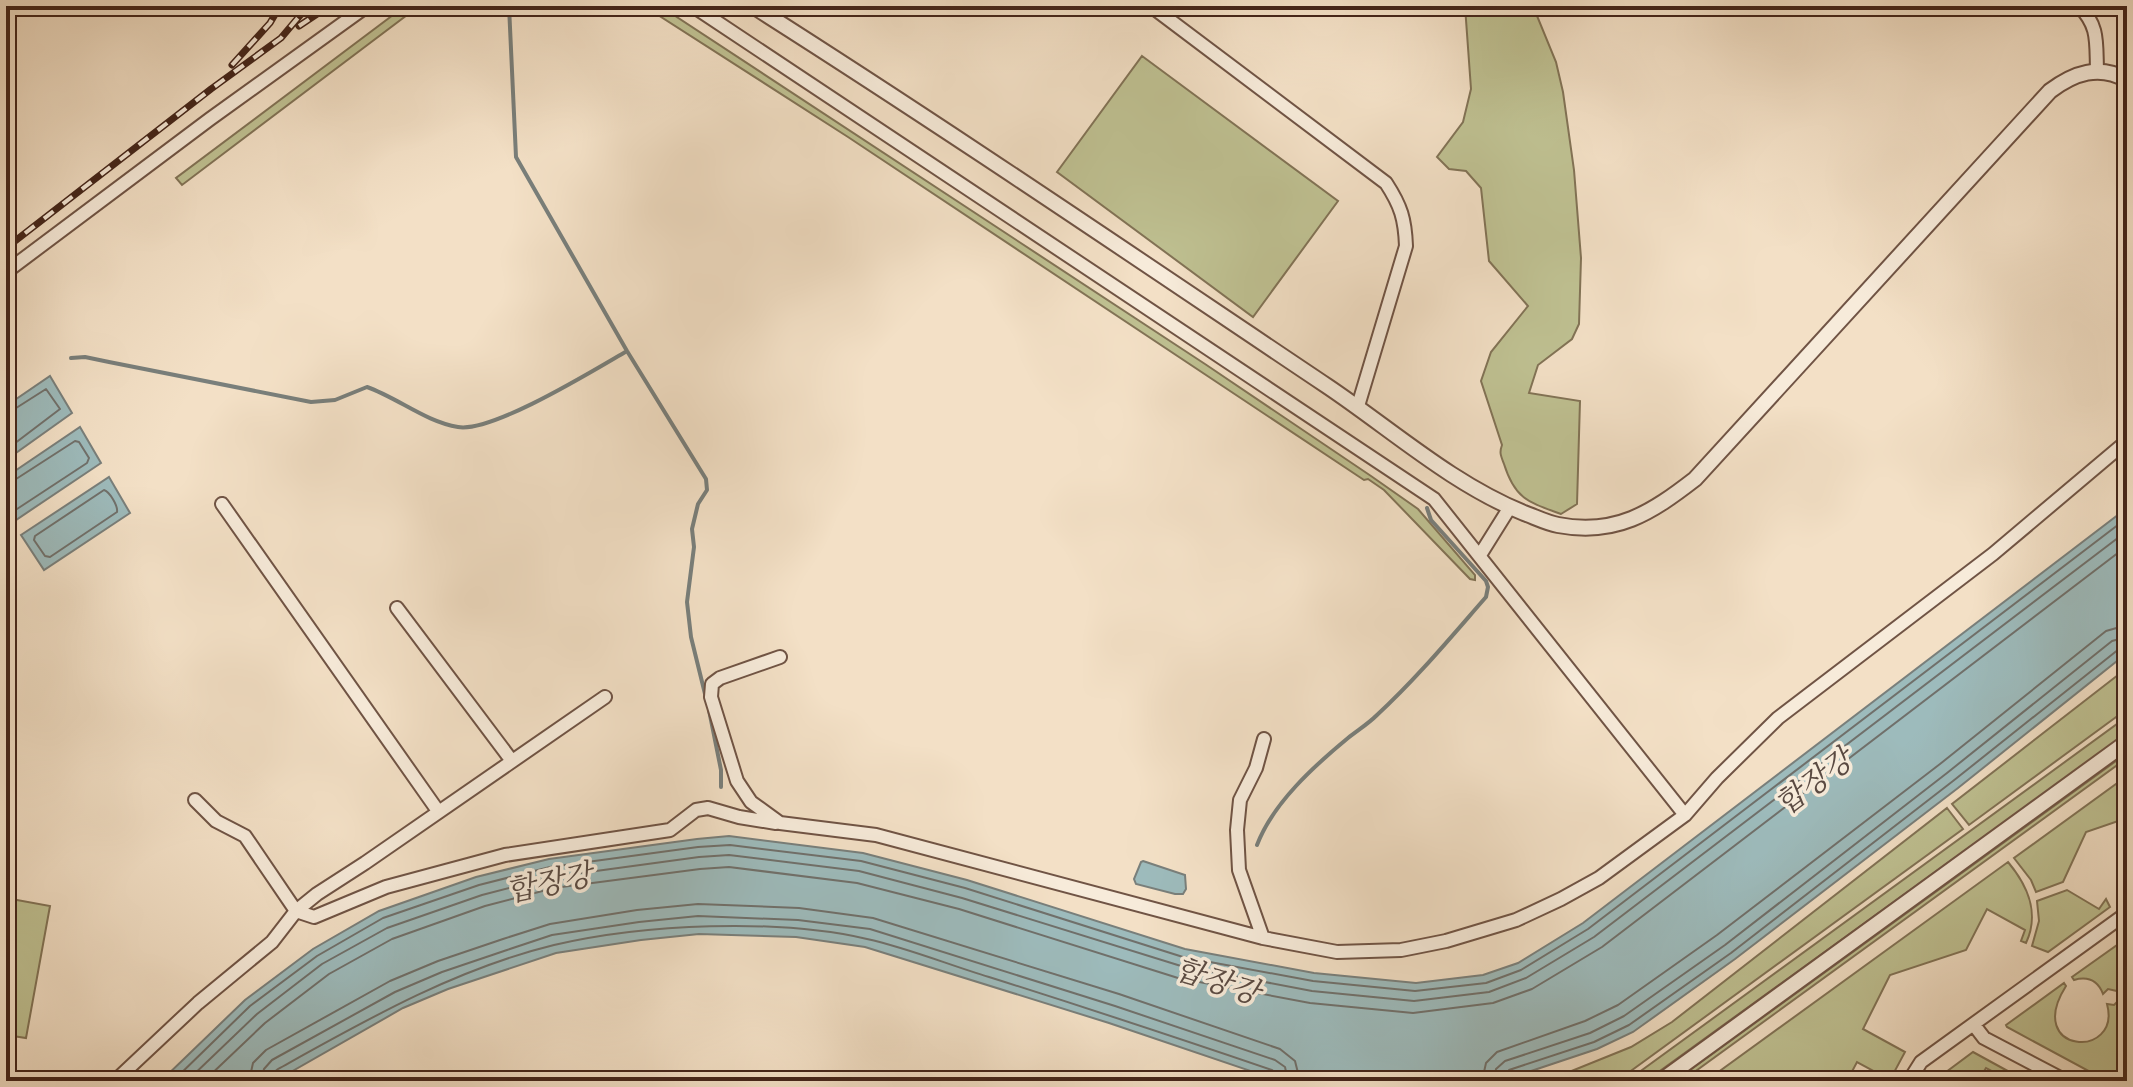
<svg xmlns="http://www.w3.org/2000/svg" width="2133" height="1087" viewBox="0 0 2133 1087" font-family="Cardo,'Noto Serif KR',serif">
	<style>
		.green { fill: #bfc192; stroke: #827356; stroke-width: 2 }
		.water { fill: #9dbbbc; stroke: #797f7b; stroke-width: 2 }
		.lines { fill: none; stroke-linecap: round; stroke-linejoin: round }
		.shore { stroke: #70706b; stroke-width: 2 }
		.stream { stroke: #797f7b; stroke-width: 4 }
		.minor-casing { stroke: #705445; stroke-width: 16 }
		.tertiary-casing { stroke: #705445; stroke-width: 18 }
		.minor { stroke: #f7ebda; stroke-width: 12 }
		.tertiary { stroke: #f7ebda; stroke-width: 14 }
		.rail-casing { stroke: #44251a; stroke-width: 7 }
		.rail { stroke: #f7ebda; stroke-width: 4; stroke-dasharray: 12; stroke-linecap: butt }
		.labels { text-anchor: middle; stroke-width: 7; stroke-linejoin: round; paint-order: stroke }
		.water-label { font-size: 30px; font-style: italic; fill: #5a4a42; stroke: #f7ebda }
	</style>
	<rect width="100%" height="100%" fill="#f3e0c6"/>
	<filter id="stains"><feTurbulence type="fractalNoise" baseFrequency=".0025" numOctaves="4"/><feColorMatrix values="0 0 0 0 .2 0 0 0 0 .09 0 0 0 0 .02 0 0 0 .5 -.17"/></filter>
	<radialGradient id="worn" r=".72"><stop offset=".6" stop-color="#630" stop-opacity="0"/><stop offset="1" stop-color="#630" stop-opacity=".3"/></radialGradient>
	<path class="green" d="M405,6H419L182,185L176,178Z
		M644,6H660L1205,364L1371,476L1418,509L1475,575V580L1470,579L1384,490L1368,479L1364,480L848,137Z
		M1465,6H1533L1556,62L1563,92L1574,170L1581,258L1579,324L1572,339L1538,365L1529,393L1580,401L1577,504L1561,514C1528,502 1515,499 1504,464C1501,456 1499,453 1502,445L1481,381L1491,352L1528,306L1489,261L1481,188L1466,171L1449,169L1437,157L1463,122L1471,89Z
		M1142,56L1338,201L1253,317L1057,172Z
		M2127,668V709L1969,825L1952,804Z
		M2117,724L2125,735L1646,1081H1627Z
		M2127,753V758L1682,1081H1675Z
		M2127,776V818L2086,832L2063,882L2036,892L2031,880L2014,858Z
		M1947,808L1963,829L1617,1081H1575L1569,1072L1631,1047L1672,1022Z
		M2008,862C2028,886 2040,913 2026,943L2021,941L2025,930L1987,909L1966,950L1890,975L1863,1029L1905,1052L1890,1080L1857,1062L1847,1081H1706Z
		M2067,890L2099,909L2106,899L2110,907L2048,952L2032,946L2039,921L2037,901Z
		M6,898L50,906L26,1038L6,1035Z
		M2127,938V982L2119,986L2117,991L2108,989L2103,994C2098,981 2088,976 2074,980L2072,977Z
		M2064,983L2066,986C2023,1054 2122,1060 2107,1004L2114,1005L2120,999L2127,1003V1081H2107L2007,1027L2006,1025Z
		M1973,1052L2026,1081H2011L1986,1068L1978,1081H1934Z"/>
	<path class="water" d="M50,376L72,413L6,460V406Z
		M80,427L101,463L13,522L6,512V477Z
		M109,477L130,513L44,570L21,535Z
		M2127,508V653L1958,788L1735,959L1633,1032L1597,1049L1501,1081H1280L1109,1023L865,947L796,937L699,934L641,940L556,953L448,989L403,1008L275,1081H161L245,1000L313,949L379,911L476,877L549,859L697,839L729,836L863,853L967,880L1185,949L1314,973L1416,983L1483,975L1518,963L1583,923Z
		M1143,861L1185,875L1186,889L1183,894H1175L1136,884L1134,879L1141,862Z"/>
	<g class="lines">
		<path class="shore" d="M6,412L13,410L46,389L60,409L6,450
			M6,483L13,481L75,441L79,442L89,458L87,463L17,509L6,508
			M104,490C110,492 118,506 117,512L50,557L45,556L34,540L35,536Z
			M173,1081L250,1006L317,956L383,918L479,885L550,867L698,847L730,845L861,861L965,888L1183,957L1313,981L1415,991L1486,983L1521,970L1588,929L2127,518
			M187,1081L257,1014L322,964L387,928L482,895L552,877L699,857L729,855L859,871L962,898L1181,966L1312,991L1414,1001L1489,992L1526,978L1594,937L2127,531
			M204,1081L265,1023L329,974L392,939L485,906L554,888L700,869L729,867L857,883L959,909L1178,978L1310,1003L1413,1013L1493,1003L1532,989L1602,947L2127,546
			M249,1081L253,1063L266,1050L390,981L438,961L503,939L550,924L637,910L698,904L799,908L873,918L1119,994L1280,1049L1295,1061L1300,1081
			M261,1081L264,1069L272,1060L395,992L442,972L507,950L552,935L639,922L698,916L798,920L870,929L1115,1006L1275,1060L1285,1067L1288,1081
			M271,1081L272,1074L278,1069C366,1020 455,969 554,945C644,924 776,918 867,939C908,948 949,965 989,977C1084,1007 1178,1038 1272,1070L1277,1074L1278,1081
			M1482,1081L1486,1063L1497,1052L1585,1021L1618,1005L1717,935L1940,764L2106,631L2127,625
			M1494,1081L1496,1069L1505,1061L1590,1033L1624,1016L1725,945L1947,773L2112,641L2127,637
			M1504,1081L1505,1075L1509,1070L1594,1042L1629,1025L1731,953L1953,781L2119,649L2127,647"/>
		<path class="stream" d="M509,6L516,157L627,351L706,479L707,490L698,504L692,529L694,547L687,602L691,637L706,698
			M71,358L85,357L109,362L311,402L335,400L367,387C398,398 426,422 458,427C492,433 594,370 627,351
			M709,710L721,770V787
			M1257,845C1273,803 1314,766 1348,738C1358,730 1368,724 1377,715C1417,678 1451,637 1486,597L1488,587L1486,581L1431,520L1427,508"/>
		<g class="minor-casing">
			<path id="minor" d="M693,6L1434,499L1685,815
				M1151,6L1386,183C1401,206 1405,219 1406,246L1358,406
				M2079,6C2099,26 2096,42 2097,70
				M6,272L210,119L367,6
				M222,504L438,811
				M1480,555L1510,507
				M397,608L512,761
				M780,657L720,678L712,684L711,697L737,781L751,802L780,823L876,835L1263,938L1337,952L1401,950L1446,941L1516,920L1561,899L1599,878L1685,815L1717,778L1778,718L1993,554L2127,441
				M195,800L216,821L245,836L296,911L314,917L386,887L505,855L670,830L696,810L708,808L739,817L776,823
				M1263,938L1239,870L1237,830L1240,800L1256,768L1264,739
				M1974,1025L1984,1038L2066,1081
				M115,1081L198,1003L272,942L296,911L317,894L365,863L605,697
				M1909,1081L1921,1062L2127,913"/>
		</g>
		<g class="tertiary-casing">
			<path id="tertiary" d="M753,6C947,129 1136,258 1327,386C1391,429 1452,484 1524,513C1535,517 1547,523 1558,525C1616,536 1651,513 1695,479L2050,91C2074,73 2099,64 2127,80
				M1661,1081L2127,742"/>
		</g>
		<use href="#minor" class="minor"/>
		<use href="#tertiary" class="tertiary"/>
		<g class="rail-casing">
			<path id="rail" d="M299,26L329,6
				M232,65L270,23L280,6
				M6,248L211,89L281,38L308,6"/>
		</g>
		<use href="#rail" class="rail"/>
	</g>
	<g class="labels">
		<g class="water-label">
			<text transform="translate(1814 782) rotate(-37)" y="10">합장강</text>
			<text transform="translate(549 883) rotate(-12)" y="10">합장강</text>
			<text transform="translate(1217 981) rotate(18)" y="10">합장강</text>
		</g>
	</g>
	<rect width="2133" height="1087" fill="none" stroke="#f3e0c6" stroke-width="32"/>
	<rect x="8" y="8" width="2117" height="1071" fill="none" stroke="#44251a" stroke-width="4"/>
	<rect x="16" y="16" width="2101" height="1055" fill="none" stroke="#44251a" stroke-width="2"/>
	<rect width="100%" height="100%" filter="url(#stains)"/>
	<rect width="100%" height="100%" fill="url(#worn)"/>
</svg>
